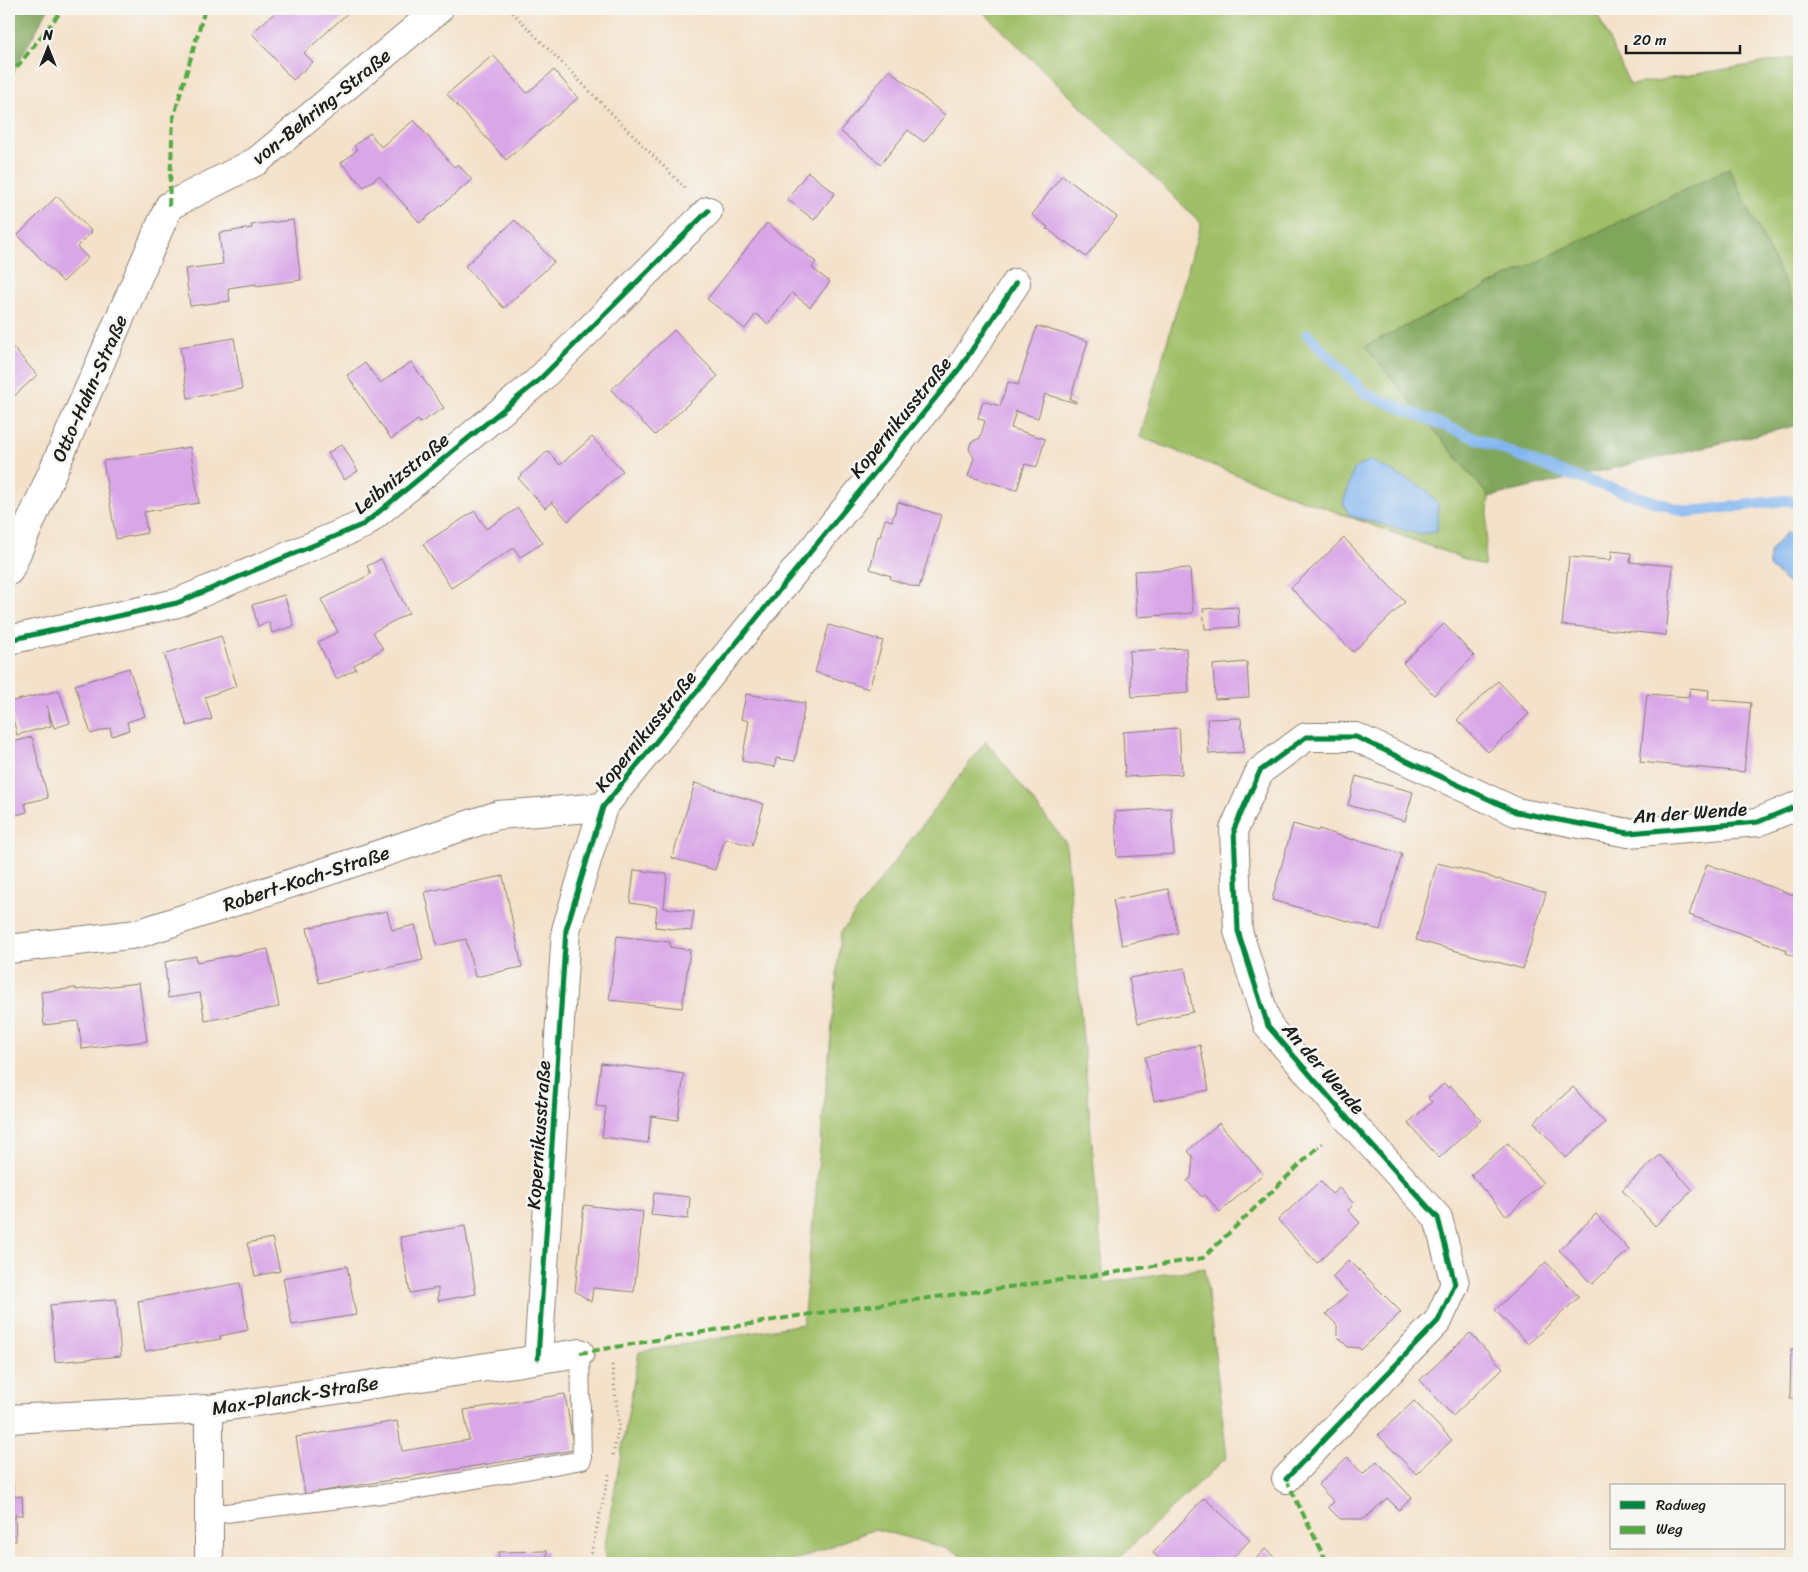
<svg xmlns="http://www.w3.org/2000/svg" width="1808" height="1572" viewBox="0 0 1808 1572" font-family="Sriracha,sans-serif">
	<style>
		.green { fill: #a0bf68; stroke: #5e6e42 }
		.forest { fill: #80a65c; stroke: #4e613c }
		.water { fill: #83b6f0; stroke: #506986 }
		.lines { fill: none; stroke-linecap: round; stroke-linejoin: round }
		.stream { stroke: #83b6f0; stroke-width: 11 }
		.building { fill: #d9a6e8 }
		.lane-casing { stroke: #887e72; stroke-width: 20 }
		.street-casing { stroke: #887e72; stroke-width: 30 }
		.path { stroke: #887e72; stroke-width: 3; stroke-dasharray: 1 4; stroke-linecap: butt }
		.lane { stroke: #fff; stroke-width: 18 }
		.street { stroke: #fff; stroke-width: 28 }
		.quiet { stroke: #52a943; stroke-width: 4; stroke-dasharray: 8 4; stroke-linecap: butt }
		.cycleway-casing { stroke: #f6f6f2; stroke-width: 8 }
		.cycleway { stroke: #00873e; stroke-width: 5 }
		.labels { text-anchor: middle; stroke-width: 5; stroke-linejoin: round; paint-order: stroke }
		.street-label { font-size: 19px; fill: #1c1c1c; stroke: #f6f6f2 }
	</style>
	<rect width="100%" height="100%" fill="#f6f6f2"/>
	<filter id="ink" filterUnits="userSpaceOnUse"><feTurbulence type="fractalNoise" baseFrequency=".02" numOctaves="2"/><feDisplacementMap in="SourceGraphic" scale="10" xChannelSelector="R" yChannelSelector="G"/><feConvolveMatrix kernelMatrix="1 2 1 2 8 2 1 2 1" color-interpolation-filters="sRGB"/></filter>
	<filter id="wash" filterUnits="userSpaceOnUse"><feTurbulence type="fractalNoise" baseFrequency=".0096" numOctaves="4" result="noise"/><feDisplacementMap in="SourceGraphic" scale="20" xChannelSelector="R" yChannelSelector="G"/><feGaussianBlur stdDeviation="1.12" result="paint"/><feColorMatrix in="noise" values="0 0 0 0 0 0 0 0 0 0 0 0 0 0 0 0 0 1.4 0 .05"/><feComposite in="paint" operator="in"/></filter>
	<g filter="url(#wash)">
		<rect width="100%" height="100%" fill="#f4e1c9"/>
		<path class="green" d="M980,9H1595L1630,85L1799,57V313L1729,168L1366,346L1489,497L1484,566L1292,496L1140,437L1201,223Z
			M986,741L1066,843L1104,1283L1205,1268L1227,1457L1113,1563H971L953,1550L875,1529L788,1563H606L604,1550L639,1352L803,1324L841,932Z"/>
		<path class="forest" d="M9,9H48L9,79Z
			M1729,168L1799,313V425L1489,497L1365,346Z"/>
		<path class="water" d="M1370,460L1427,490L1438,504L1437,532L1418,534L1350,516L1343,503L1354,469Z
			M1786,533L1799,534V592L1769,567V552Z"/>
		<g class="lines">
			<path class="stream" d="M1307,334L1366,394L1557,471L1687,512L1788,500L1799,505"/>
		</g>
		<g id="blocks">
			<path class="building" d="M279,9L351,10L304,53L313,62L293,80L252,33Z
				M493,55L527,93L554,70L578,98L506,160L447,94Z
				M889,70L945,115L924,142L908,130L881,164L840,131Z
				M414,120L454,167L458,164L472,180L420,223L379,176L364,187L341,163L357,150L354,146L370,133L381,147Z
				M808,172L835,193L814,220L787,199Z
				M1062,175L1117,217L1086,257L1066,241L1065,243L1048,229L1047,230L1046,229L1048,227L1032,215Z
				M57,196L92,232L77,247L88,258L63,282L18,235Z
				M293,220L301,280L256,286V284L228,288L230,301L190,306L185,269L223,264L219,233L252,228L251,225Z
				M515,220L554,262L504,308L465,266Z
				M767,223L816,262L812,268L830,282L810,307L792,293L768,324L756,314L745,329L707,299Z
				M1037,326L1088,341L1070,399L1076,401V403L1045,394L1038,418L1016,411L1011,428L1045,439L1037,467L1025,464L1017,490L968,476L974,458L969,449L971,442L980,438L985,421L978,418L983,401L1000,406L1008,382L1018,385Z
				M674,330L718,376L655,435L611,390Z
				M234,338L242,389L188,398L180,347Z
				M9,343L37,375L9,401Z
				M411,362L444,408L420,423L418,420L391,439L347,375L365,363L380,383Z
				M592,437L623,471L568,521L552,502L545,508L518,478L548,451L560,465Z
				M342,444L358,471L344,480L328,453Z
				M190,447L199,503L144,512L147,533L116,539L103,461Z
				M898,502L941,515L919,588L890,579L891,576L870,569L878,536L880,537L885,519L892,521Z
				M518,508L543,543L520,557L514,548L451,588L423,544L475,511L486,529Z
				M1344,538L1405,602L1353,652L1291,588Z
				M1612,551L1631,553L1630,562L1673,566L1666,635L1562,625L1569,557L1611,560Z
				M381,559L409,613L373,632L383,649L354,665L356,669L336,679L318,642L338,632L321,600L371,574L367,566Z
				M1190,568L1193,613L1137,617L1134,571Z
				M284,595L294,626L272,633L269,622L258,626L252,605Z
				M1238,607L1239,627L1205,629L1203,609Z
				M1444,624L1474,656L1434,695L1403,663Z
				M829,625L883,641L869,689L815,672Z
				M221,636L237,686L205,697L212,719L187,726L164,654Z
				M1186,648L1189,693L1132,697L1129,651Z
				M1247,662L1249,697L1215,699L1213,665Z
				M129,668L145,716L127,722L129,730L112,736L110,728L91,734L75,685Z
				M1498,681L1529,714L1488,752L1457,720Z
				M1690,688L1709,690L1708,699L1751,703L1744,772L1640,762L1647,694L1689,697Z
				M59,690L70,723L54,728L47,706L51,726L17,735L9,702L43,694V695Z
				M746,694L805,703L795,761L776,758L775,767L742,761L749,721L741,719Z
				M1241,718L1244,752L1209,754L1207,719Z
				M1179,728L1182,774L1125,777L1123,732Z
				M32,737L48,798L25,803L27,812L9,817V743Z
				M1356,776L1413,792L1405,821L1348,805Z
				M695,783L764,804L752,846L725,838L715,870L672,858Z
				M1171,808L1174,854L1117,857L1115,812Z
				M1293,824L1318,831L1319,829L1353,840V839L1377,845V846L1402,854L1380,930L1272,900Z
				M1437,863L1486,875L1497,880L1498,879L1546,893L1523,969L1416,940Z
				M1707,864L1799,897V958L1786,953L1787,950L1689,915Z
				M634,870L667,874L664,908L694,911L691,931L655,927L657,907L630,903Z
				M503,876L522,967L475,977L466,939L437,946L425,892Z
				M1168,889L1178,933L1122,945L1113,900Z
				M387,911L392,930L415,925L423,960L319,983L307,928Z
				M617,936L670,942V947L690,950L682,1008L609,1000Z
				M268,949L279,1007L205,1021L200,993L168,998L165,962L196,956L197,962Z
				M1185,968L1193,1012L1138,1023L1129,978Z
				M139,983L147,1041L82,1049L78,1021L44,1025L41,992L76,988V990Z
				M1200,1045L1209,1090L1154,1101L1145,1057Z
				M601,1063L684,1074L678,1120L651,1116L648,1143L602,1137L606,1107L596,1106Z
				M1444,1084L1448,1088L1451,1086L1481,1120L1439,1158L1408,1123L1432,1102L1428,1098Z
				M1573,1087L1605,1123L1566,1158L1534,1122Z
				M1219,1123L1263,1174L1220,1212L1205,1195L1202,1197L1187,1181L1191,1178L1193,1157L1188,1151Z
				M1508,1143L1543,1183L1507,1216L1471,1175Z
				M1660,1155L1693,1190L1655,1226L1622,1190Z
				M1320,1181L1332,1194L1339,1188L1354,1204L1348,1210L1360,1223L1317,1263L1278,1220Z
				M654,1193L690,1197L688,1219L651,1215Z
				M584,1205L643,1212L634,1292L593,1288L591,1302L575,1291Z
				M1596,1214L1629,1250L1592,1284L1559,1250Z
				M465,1226L476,1294L438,1301V1288L410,1293L400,1237Z
				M272,1238L280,1271L255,1276L247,1243Z
				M1349,1260L1401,1312L1361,1350L1359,1348L1348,1347L1337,1336V1325L1326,1314L1348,1293L1332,1277Z
				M1546,1262L1579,1297L1528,1344L1495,1310Z
				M347,1266L356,1315L292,1325L283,1278Z
				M240,1283L248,1330L220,1336L221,1339L145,1351L138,1301Z
				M116,1299L121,1356L55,1362L50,1305Z
				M1470,1333L1503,1368L1453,1416L1420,1380Z
				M1791,1349H1799V1399H1790Z
				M565,1394L574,1450L305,1494L296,1437L397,1421L402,1451L469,1440L464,1410Z
				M1414,1401L1452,1440L1416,1474L1378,1435Z
				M1347,1457L1363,1474L1377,1461L1412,1498L1399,1510L1387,1498L1364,1519H1340L1328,1507L1334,1502L1318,1485Z
				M12,1472L14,1497L22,1496L23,1515H15L16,1541H9V1473Z
				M1204,1498L1250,1540L1228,1563H1164L1153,1553Z
				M1265,1549L1281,1563H1252Z
				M547,1551V1563H499L498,1552Z"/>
		</g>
	</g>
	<g filter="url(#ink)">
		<use href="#blocks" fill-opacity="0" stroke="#887e72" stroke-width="1"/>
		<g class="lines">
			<g class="lane-casing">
				<path id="lane" d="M209,1515L414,1490L582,1460L580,1353"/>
			</g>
			<g class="street-casing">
				<path id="street" d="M9,571L169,206L257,161L439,9
					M9,640L177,603L364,524L538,381L708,211
					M9,949L137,934L498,815L603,807
					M538,1358L566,930L603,807L960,368L1016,283
					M9,1419L209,1409L580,1353
					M1286,1479L1438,1321L1455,1284L1438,1218L1348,1119L1268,1026L1238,931L1234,829L1260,771L1306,737H1356L1516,812L1628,833L1758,822L1799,805
					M209,1563V1409"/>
			</g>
			<path class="path" d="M509,9L685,188
				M1318,1147L1324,1142
				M612,1365L619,1426L613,1455
				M589,1563L609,1474"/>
			<use href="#lane" class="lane"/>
			<use href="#street" class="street"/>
			<path class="quiet" d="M9,77L63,9
				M169,206L173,119L205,9
				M580,1353L797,1316L1104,1274L1203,1258L1318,1147
				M1286,1479L1327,1563"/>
			<g class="cycleway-casing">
				<path id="cycleway" d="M9,640L177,603L364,524L538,381L708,211
					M538,1358L566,930L603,807L960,368L1016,283
					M1286,1479L1438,1321L1455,1284L1438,1218L1348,1119L1268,1026L1238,931L1234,829L1260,771L1306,737H1356L1516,812L1628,833L1758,822L1799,805"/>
			</g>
			<use href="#cycleway" class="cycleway"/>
		</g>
	</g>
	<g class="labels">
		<g class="street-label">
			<text transform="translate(321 106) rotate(-39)" y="7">von-Behring-Straße</text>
			<text transform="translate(89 388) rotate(-66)" y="7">Otto-Hahn-Straße</text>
			<text transform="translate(900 417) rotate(-51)" y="7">Kopernikusstraße</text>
			<text transform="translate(401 473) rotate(-39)" y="7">Leibnizstraße</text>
			<text transform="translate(645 731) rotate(-51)" y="7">Kopernikusstraße</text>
			<text transform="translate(1690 812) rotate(-4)" y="7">An der Wende</text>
			<text transform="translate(306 878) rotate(-18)" y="7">Robert-Koch-Straße</text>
			<text transform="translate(1324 1068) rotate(49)" y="7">An der Wende</text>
			<text transform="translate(538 1135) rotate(-86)" y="7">Kopernikusstraße</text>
			<text transform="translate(295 1395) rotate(-9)" y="7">Max-Planck-Straße</text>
		</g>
	</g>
	<rect width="1808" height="1572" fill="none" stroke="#f6f6f2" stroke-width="30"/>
	<rect x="1610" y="1484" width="175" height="65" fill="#f6f6f2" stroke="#9f9f9c"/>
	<rect x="1620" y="1501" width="25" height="8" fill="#00873e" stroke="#9f9f9c"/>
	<text x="1656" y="1510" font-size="15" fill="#1c1c1c">Radweg</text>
	<rect x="1620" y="1526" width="25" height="8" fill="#52a943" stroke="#9f9f9c"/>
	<text x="1656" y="1534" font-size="15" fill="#1c1c1c">Weg</text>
	<g transform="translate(48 48)" stroke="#f6f6f2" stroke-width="4" paint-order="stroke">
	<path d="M0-4L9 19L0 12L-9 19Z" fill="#1c1c1c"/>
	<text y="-8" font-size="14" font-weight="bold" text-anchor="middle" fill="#1c1c1c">N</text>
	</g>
	<path d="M1626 45v8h114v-8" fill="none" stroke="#1c1c1c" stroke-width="2.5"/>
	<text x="1633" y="45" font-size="15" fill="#1c1c1c" stroke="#f6f6f2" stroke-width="4" paint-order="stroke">20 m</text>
</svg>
